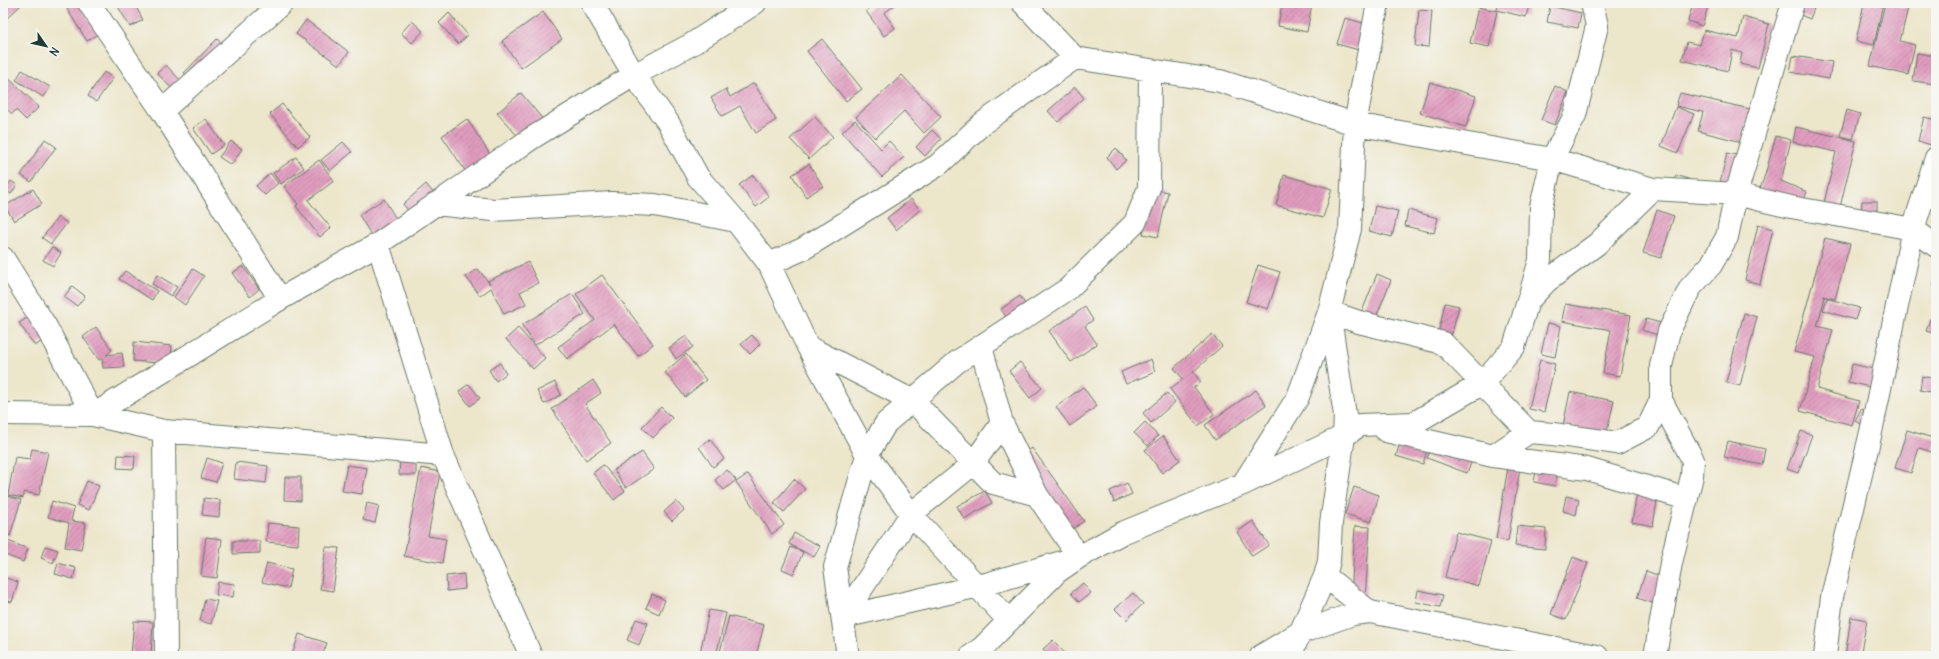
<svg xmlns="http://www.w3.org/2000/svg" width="1939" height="659" viewBox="0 0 1939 659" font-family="Delius,sans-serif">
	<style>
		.building { fill: url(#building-hatch) }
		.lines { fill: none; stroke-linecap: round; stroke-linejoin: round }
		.minor-casing { stroke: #677869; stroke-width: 24 }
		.minor { stroke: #fff; stroke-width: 22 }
	</style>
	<defs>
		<pattern id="building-hatch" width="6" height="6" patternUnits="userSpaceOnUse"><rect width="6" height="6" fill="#e19dbf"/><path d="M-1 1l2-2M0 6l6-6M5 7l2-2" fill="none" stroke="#b6819c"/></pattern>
	</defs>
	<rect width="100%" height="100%" fill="#f6f6f2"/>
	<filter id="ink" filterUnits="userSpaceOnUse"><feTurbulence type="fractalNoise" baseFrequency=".025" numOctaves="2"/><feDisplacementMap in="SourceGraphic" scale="8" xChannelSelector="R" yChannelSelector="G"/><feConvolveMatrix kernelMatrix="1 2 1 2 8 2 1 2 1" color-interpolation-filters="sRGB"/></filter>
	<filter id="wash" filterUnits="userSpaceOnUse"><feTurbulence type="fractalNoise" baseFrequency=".012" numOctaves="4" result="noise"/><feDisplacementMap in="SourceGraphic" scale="16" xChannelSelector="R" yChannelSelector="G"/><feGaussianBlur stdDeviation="0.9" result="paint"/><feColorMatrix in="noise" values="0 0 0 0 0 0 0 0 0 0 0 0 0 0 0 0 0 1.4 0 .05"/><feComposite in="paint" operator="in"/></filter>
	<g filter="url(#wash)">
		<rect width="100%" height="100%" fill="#ece6cb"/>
		<g id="blocks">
			<path class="building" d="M5,3L22,4L3,22V5Z
				M77,3H79L98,34L87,41L67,9Z
				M116,3H134L143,20L130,27Z
				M876,3H898L884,13L895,28L884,36L866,11Z
				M1282,3H1312L1307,32L1278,26Z
				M1498,3H1520L1529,5L1526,17L1497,10Z
				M1693,3H1709L1702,26L1688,21Z
				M1802,3H1816L1810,19L1798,14Z
				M1864,3H1883L1874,45L1856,41Z
				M1885,3H1898L1897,6L1908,8L1900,41L1915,45L1908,75L1870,66Z
				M1550,6L1581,13L1578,28L1547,22Z
				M1478,7L1497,11L1489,47L1470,43Z
				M1419,10L1432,11L1429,47L1415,46Z
				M543,12L562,39L521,68L502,41Z
				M449,13L468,35L458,44L439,23Z
				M1743,17L1769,24L1758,68L1740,64L1742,53L1732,50L1728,71L1682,60L1687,42L1700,45L1704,30L1738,38Z
				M1345,18L1374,26L1366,52L1337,44Z
				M306,20L349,52L339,65L296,34Z
				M412,21L423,31L412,43L401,33Z
				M217,39L228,49L196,83L184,73Z
				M822,39L862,89L846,101L807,51Z
				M1917,53L1936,56V84L1913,81Z
				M1793,56L1832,62L1829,79L1790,72Z
				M166,65L180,80L172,89L157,73Z
				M22,70L50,87L43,97L16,80Z
				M104,72L113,78L96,102L88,96Z
				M5,75L39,107L26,120L16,110L12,114L3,106V77Z
				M902,75L941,117L924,133L904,111L875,138L856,117Z
				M1430,82L1476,96L1466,127L1420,113Z
				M754,83L776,120L756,133L740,106L722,116L711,98L726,89L730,97Z
				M1555,86L1568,92L1555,125L1541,120Z
				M1075,87L1084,98L1058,122L1048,111Z
				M521,93L545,122L522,141L497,113Z
				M1680,93L1750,109L1742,142L1698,131L1703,112L1676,106Z
				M282,104L310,137L298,147L270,114Z
				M1676,107L1694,114L1678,153L1661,146Z
				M1847,110L1860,114L1853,139L1840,136Z
				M815,117L833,137L809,159L790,139Z
				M1924,117L1936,120L1931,145L1918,141Z
				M206,119L224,145L211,154L193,128Z
				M467,119L493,159L468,175L442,136Z
				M855,120L881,149L889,141L904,157L882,177L842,132Z
				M1796,127L1856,141L1840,207L1824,203L1836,152L1793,142Z
				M932,130L941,139L925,156L916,147Z
				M1776,136L1791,140L1781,181L1807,192L1802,205L1760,189L1765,175Z
				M45,139L56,147L31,182L21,175Z
				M231,141L242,149L231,165L219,157Z
				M343,142L352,152L330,171L321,160Z
				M1116,148L1126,160L1116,169L1107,157Z
				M1727,153L1742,156L1735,187L1720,183Z
				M296,157L304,168L281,184L273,173Z
				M319,160L334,181L308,200L331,228L320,237L296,206L298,204L284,186Z
				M809,164L823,186L806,197L792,175Z
				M270,173L278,183L265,195L256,186Z
				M753,175L769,197L756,207L739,185Z
				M1284,175L1332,189L1323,218L1276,205Z
				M1676,175L1691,180L1686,193L1672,188Z
				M11,181L17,185L11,194L5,190Z
				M426,184L435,195L412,215L403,204Z
				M33,189L42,204L14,221L5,206Z
				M1152,189L1168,192L1158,237L1143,234Z
				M384,199L398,222L373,238L359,215Z
				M911,199L920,210L896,230L887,218Z
				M1862,201H1877V217L1861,216Z
				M1375,206L1398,211L1392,237L1369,231Z
				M1408,210L1438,218L1434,233L1405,226Z
				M1657,210L1674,216L1661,258L1643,253Z
				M58,217L67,223L51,244L42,238Z
				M1758,225L1773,229L1760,284L1745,280Z
				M1825,238L1850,244L1835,299L1823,296L1825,297L1817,326L1833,330L1817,389L1859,401L1852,425L1800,411L1815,357L1794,352Z
				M52,247L61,253L53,266L43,260Z
				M528,262L538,283L520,292L526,304L504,314L491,288L480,296L466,277L478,269L490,284L488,281Z
				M1258,265L1280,272L1268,309L1246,302Z
				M243,266L259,289L250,297L232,273Z
				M193,269L204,276L185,305L174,297Z
				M125,271L157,291L152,300L119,279Z
				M1377,274L1391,280L1375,320L1361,314Z
				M157,275L177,287L171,296L152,284Z
				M602,275L653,344L638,356L614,324L567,359L558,347L595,320L576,294Z
				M1935,276H1936V291L1933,290Z
				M72,286L85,296L77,306L64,297Z
				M572,294L585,314L535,345L522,325Z
				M1020,296L1027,307L1008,320L1001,309Z
				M1827,298L1859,308L1855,320L1823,310Z
				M1445,303L1459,306L1451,337L1438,334Z
				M1565,304L1631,315L1620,376L1603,373L1611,330L1562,321Z
				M1085,307L1093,320L1085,326L1097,344L1071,362L1049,331Z
				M1744,313L1757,317L1740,386L1726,382Z
				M30,316L45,339L35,346L19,323Z
				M1646,319L1668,325L1664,337L1642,330Z
				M1930,319L1936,321V334L1926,331Z
				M1548,323L1561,326L1555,357L1541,354Z
				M96,327L112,350L106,355L122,353L124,367L103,368L102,358L99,360L83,337Z
				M518,328L545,358L533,369L506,339Z
				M1212,334L1222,346L1193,372L1201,382L1194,387L1214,414L1198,426L1170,389L1183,379L1174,368Z
				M752,335L760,344L750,354L741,344Z
				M686,336L693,347L676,359L669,348Z
				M134,342L172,346L170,364L133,361Z
				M686,354L706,380L685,397L665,372Z
				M1151,359L1155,372L1126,384L1121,372Z
				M1540,360L1555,364L1544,412L1529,409Z
				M1020,362L1042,388L1030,398L1009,371Z
				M500,363L506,374L496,381L489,370Z
				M1852,364L1887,372L1883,390L1848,382Z
				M1922,376L1936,379V393L1920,390Z
				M593,380L601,393L585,404L611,443L586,460L552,409Z
				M555,382L561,395L544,404L537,391Z
				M469,384L480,398L470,406L459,391Z
				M1083,387L1097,406L1070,426L1056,407Z
				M1256,390L1266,405L1215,440L1205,425Z
				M1570,392L1614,401L1606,435L1563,426Z
				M1167,393L1175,402L1151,423L1143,413Z
				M661,407L672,418L653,438L642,427Z
				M1861,409L1878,418L1872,430L1855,421Z
				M1145,422L1158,436L1148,446L1134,433Z
				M1907,430L1936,439L1932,452L1919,448L1911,473L1895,468Z
				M1801,431L1812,435L1798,473L1787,469Z
				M1163,436L1180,460L1162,473L1145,450Z
				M710,439L724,459L713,467L699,447Z
				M1728,441L1765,449L1762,465L1724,457Z
				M1400,443L1427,450L1423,464L1396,456Z
				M1432,446L1472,461L1467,473L1427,458Z
				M1032,448L1084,521L1071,530L1020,457Z
				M32,449L48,452L39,495L24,492L23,498L8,495L15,457L30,459Z
				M642,452L654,469L626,488L614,470Z
				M118,455L135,456L134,469L117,468Z
				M400,456H416V475H399Z
				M207,458L222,463L216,482L201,478Z
				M236,462L268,466L266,483L234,479Z
				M347,465L367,468L362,494L342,491Z
				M603,465L625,491L614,500L593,473Z
				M1508,467L1520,468L1508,541L1496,539Z
				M421,468L440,472L428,536L446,539L442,563L404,556Z
				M727,470L736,480L724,490L715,480Z
				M1536,471L1557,474L1555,486L1534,482Z
				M748,474L784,525L772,534L736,482Z
				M285,477H301V501L284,500Z
				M794,479L805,489L784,512L774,503Z
				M87,481L99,486L89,510L77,505Z
				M1127,483L1132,494L1114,502L1110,491Z
				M1354,487L1379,495L1371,522L1345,514Z
				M985,491L992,503L964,519L957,506Z
				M1637,492L1658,495L1653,526L1632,522Z
				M3,495L21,500L10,536L3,534Z
				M1566,496L1579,499L1576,515L1563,511Z
				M204,498L220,500L219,517L202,515Z
				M52,501L74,508L71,521L86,523L81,550L65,547L69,523L48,517Z
				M676,501L684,510L672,521L664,512Z
				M367,503L379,506L375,523L363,520Z
				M1253,521L1269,545L1252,556L1237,532Z
				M268,523L299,526L298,545L266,542Z
				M1355,526L1370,527L1365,599L1351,598Z
				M1517,526L1546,529L1545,549L1515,546Z
				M1456,532L1491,541L1479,586L1445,577Z
				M794,533L820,546L814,557L789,544Z
				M206,537L222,539L217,578L201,576Z
				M3,539L28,549L23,562L3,554Z
				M233,541H260V553L233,554Z
				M45,546L58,550L53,563L41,558Z
				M326,547L339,548L333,591L320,589Z
				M791,547L803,552L794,574L782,569Z
				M1573,557L1588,563L1566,620L1551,614Z
				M58,563L76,568L73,579L55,574Z
				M267,563L292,569L288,588L262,582Z
				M1646,571L1668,579L1659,605L1637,598Z
				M464,574L465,589L447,591L446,576Z
				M6,578L18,582L12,602L3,600V588Z
				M218,582L235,584L233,597L216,595Z
				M1083,583L1091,593L1079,602L1071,593Z
				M1418,590L1443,595L1440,607L1416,602Z
				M1133,593L1143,604L1126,620L1115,609Z
				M652,594L665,600L659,614L646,608Z
				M205,599L217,601L211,624L200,621Z
				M709,610L726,613L716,656L700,653Z
				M729,616L764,625L756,656H719Z
				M1851,617L1867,620L1860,656H1845Z
				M636,619L648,623L639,645L627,640Z
				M134,621L153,622L151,656L131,655Z
				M299,634L327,643L322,656H292Z
				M1053,640L1067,656H1049L1043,649Z
				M685,651L697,656H683Z
				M221,653L231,655V656H220Z"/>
		</g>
	</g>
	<g filter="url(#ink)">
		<use href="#blocks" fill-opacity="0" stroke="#677869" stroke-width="1"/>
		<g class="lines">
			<g class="minor-casing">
				<path id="minor" d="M89,3L162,111L280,299
					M592,3L634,75L669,124L698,177L736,221L769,264L808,347L867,455L911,514L1009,621
					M1023,3L1075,58L1220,81L1355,124L1552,159L1653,189L1736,194L1791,207L1913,229L1936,246
					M162,111L282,3
					M435,204L493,210L612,203L655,205L736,221
					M378,244L443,455L531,656
					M3,258L45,325L93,415L280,299L378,244L532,138L634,75L692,44L755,3
					M769,264L803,249L938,165L983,123L1075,58
					M1529,298L1540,260L1541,207L1552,159L1575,115L1597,26L1592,3
					M808,347L913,401L993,483L1037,495
					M3,414L93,415L164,431L443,455
					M164,431L166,656
					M1386,431L1493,456L1587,469L1687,499
					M1493,456L1529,432L1553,434L1617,443L1648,427L1661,400
					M1243,484L1298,397L1329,312L1350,229L1355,124L1378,3
					M1325,576L1370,612
					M843,617L979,586L1079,557L1037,495L1002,423L981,347
					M843,617L911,514L973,464L1002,423
					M848,656L835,567L867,455L886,423L957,362L1068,289L1135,223L1149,188L1150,70
					M971,656L983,647L1057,572L1079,557L1122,533L1243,484L1344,436L1360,425L1414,423L1483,383L1514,347L1528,301L1547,281L1597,244L1653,189
					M1261,656L1299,633L1353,614L1370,612L1597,656
					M1290,656L1325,576L1329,561L1331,523L1344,436L1345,415L1329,312L1359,322L1443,343L1529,432
					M1655,656L1671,563L1692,476L1693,460L1661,400V366L1669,331L1690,288L1711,265L1727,237L1736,194L1793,3
					M1825,656L1832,597L1871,432L1913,229L1936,158"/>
			</g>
			<use href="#minor" class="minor"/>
		</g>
	</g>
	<rect width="1939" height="659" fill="none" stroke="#f6f6f2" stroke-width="16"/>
	<g transform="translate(46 46) rotate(124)" stroke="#f6f6f2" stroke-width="3" paint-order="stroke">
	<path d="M0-3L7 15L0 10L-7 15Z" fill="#1f3d34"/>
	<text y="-6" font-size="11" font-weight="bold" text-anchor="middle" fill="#1f3d34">N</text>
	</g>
</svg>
